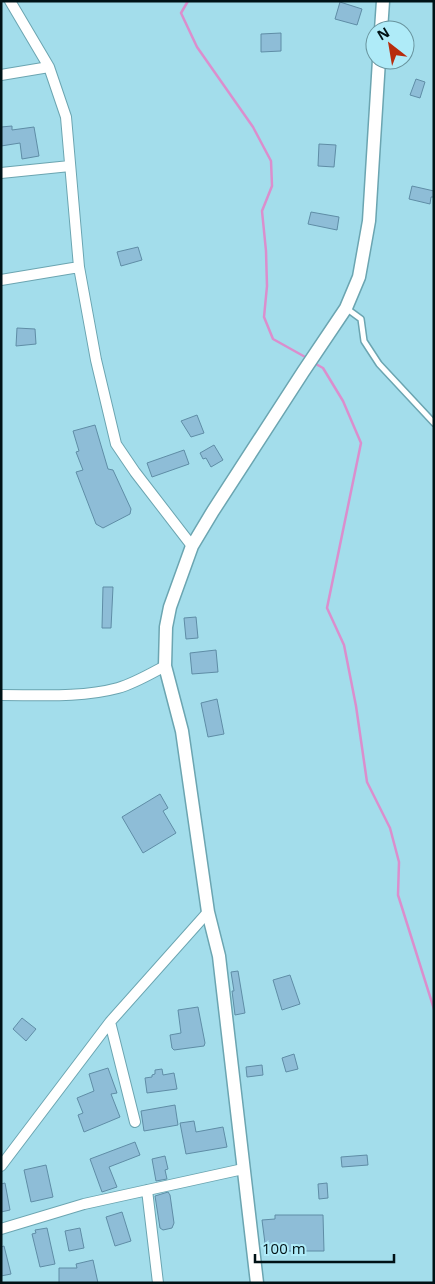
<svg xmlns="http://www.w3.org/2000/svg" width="435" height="1284" viewBox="0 0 435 1284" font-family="'Open Sans',sans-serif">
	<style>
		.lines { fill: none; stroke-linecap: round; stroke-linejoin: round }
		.stream { stroke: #db8ecd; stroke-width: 2.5 }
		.building { fill: #8ebdd7; stroke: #5f8da6 }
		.service-casing { stroke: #6ba5b1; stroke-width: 8 }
		.minor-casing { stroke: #6ba5b1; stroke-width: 12 }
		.tertiary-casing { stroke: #6ba5b1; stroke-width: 15 }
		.service { stroke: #fff; stroke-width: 5 }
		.minor { stroke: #fff; stroke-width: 10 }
		.tertiary { stroke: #fff; stroke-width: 12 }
	</style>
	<rect width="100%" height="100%" fill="#a3ddeb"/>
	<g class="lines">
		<path class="stream" d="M188,1L181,13L197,47L253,127L271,161L272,186L262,211L266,251L267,286L264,317L273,339L307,358
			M314,363L323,368L343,401L361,443L327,608L344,645L356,706L367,782L390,828L399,862L398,895L434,1009"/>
	</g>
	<path class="building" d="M340,2L362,9L357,25L335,19Z
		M281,33V51L261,52V34Z
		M416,79L425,82L420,98L410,95Z
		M12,126V130L34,127L39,156L22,159L20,143L1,146V127Z
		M319,144L336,145L334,167L318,166Z
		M412,186L434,191V197H431L430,204L409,199Z
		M311,212L339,217L337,230L308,224Z
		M138,247L142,260L121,266L117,252Z
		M17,328L35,329L36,344L16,346Z
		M197,415L204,433L191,437L181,421Z
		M95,425L108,469L113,470L131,509L130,514L103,528L96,524L76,472L83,470L76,452L79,451L73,431Z
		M214,445L223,460L211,467L206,458L203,459L200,453Z
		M184,450L189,464L152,477L147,463Z
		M103,587H113L111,628H102Z
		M196,617L198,638L186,639L184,618Z
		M216,650L218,672L192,674L190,653Z
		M217,699L224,734L208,737L201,703Z
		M160,794L168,808L163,811L176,833L143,853L122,817Z
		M238,971L245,1013L235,1015L232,991H234L231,972Z
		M290,975L300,1004L282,1010L273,980Z
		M198,1007L205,1043L204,1046L174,1050L172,1048L170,1035L181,1033L178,1010Z
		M22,1018L36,1029L26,1041L13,1029Z
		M294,1054L298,1069L286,1072L282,1058Z
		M262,1065L263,1075L247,1077L246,1067Z
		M108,1068L117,1093L111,1094L120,1117L84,1132L78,1115L83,1113L77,1098L94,1091L89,1074Z
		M162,1069L163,1075L174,1073L177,1089L147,1093L145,1078L152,1077V1075L155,1074V1070Z
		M175,1105L178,1125L144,1131L141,1111Z
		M194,1121L196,1132L223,1127L227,1147L186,1154L180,1123Z
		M135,1142L140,1155L109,1167L117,1187L102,1192L90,1159Z
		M367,1155L368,1165L342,1167L341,1157Z
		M165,1156L168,1169L165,1170L167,1179L156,1181L152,1159Z
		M46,1165L53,1197L31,1202L24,1170Z
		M5,1183L10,1210L1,1212V1184Z
		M327,1183L328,1198L319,1199L318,1184Z
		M168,1192L170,1195L174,1223L172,1228L163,1230L160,1228L155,1196Z
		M122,1212L131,1241L115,1246L106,1217Z
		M275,1215H323L324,1251H266L262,1220L275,1219Z
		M47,1228L55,1264L40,1267L32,1234L36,1233L35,1230Z
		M80,1228L84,1248L69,1251L65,1231Z
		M4,1246L11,1274L1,1276V1247Z
		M93,1260L98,1283H59V1268H77L76,1264Z"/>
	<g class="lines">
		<g class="service-casing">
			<path id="service" d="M346,308L361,319L364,341L379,364L434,423"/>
		</g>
		<g class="minor-casing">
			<path id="minor" d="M10,1L49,67L66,117L79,267L96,360L116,444L135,472L192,546
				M1,75L49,67
				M1,173L70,166
				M1,280L79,267
				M1,695C40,695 81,698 118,688C135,683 150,674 165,666
				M110,1022L135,1122
				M1,1166L110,1022L208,912
				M147,1190L158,1283
				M1,1229L84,1204L243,1169"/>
		</g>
		<g class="tertiary-casing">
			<path id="tertiary" d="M381,30L383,1
				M257,1283L219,956L208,912L182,731L165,666L166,627L170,607L192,546L213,511L303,372L346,308L359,277L369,221L379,60"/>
		</g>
		<use href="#service" class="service"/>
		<use href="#minor" class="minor"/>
		<use href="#tertiary" class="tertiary"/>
	</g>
	<rect width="435" height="1284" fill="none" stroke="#001216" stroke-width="5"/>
	<g transform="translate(390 45) rotate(329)"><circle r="24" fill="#afebf8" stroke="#69949e"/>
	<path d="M0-4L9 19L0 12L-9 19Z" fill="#b72c0d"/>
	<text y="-8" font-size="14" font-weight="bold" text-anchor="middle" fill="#001216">N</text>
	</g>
	<path d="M255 1254v8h139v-8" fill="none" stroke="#001216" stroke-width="2.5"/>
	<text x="262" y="1254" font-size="15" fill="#001216" stroke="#afebf8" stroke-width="4" paint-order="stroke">100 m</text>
</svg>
